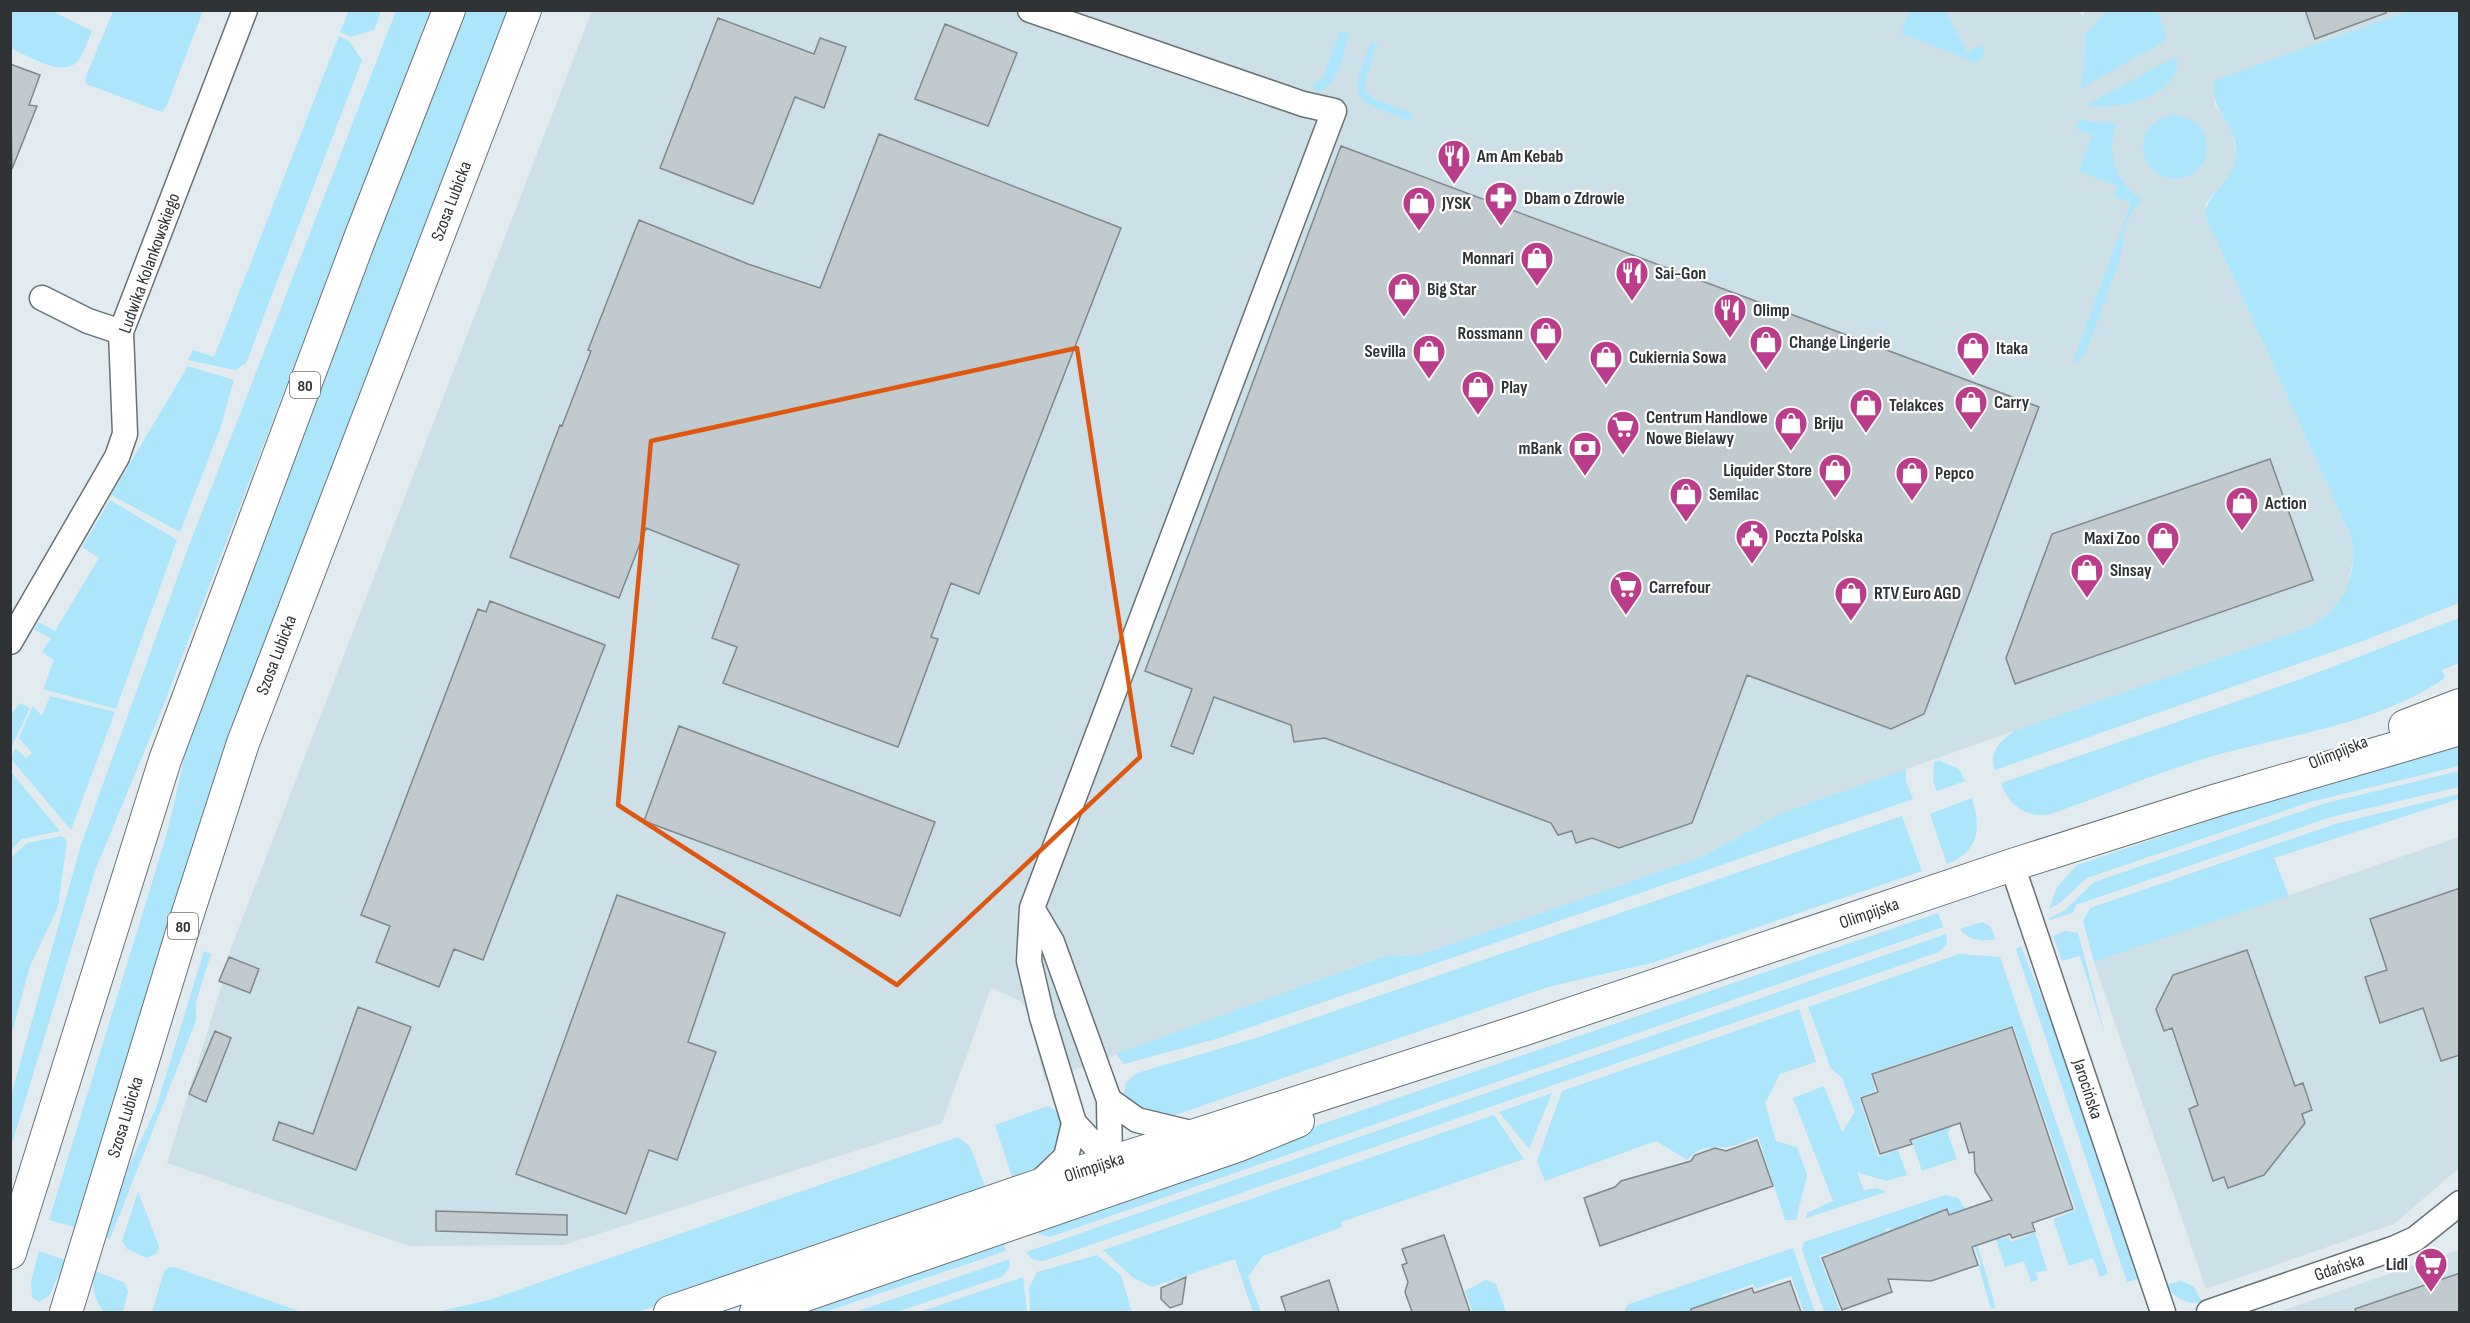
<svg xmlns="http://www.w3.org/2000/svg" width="2470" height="1323" viewBox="0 0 2470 1323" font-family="'Sofia Sans Condensed',sans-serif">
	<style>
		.built { fill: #cde0e8 }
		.green { fill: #ade6fc }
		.building { fill: #c0cacf; stroke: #7e888c; stroke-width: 1.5 }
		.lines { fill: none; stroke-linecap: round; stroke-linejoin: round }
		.minor-casing { stroke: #687275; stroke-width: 27 }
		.major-casing { stroke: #687275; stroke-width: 34 }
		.minor { stroke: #fff; stroke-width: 24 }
		.major { stroke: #fff; stroke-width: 32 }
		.marked { fill: none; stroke: #df570e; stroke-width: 4.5; stroke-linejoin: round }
		.labels { text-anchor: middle; stroke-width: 4.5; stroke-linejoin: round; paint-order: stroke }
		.shield { fill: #fff; stroke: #6d7072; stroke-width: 1.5 }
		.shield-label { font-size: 16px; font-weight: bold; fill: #2f3335 }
		.poi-label { font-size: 18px; font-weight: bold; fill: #2f3335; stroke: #fff; text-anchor: start }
		.street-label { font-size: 18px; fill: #2f3335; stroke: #fff }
	</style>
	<rect width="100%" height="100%" fill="#e1ebf0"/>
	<path class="built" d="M2079,10L2082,16L2087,10L2412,11L2216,80L2214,104L2232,128L2236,156L2233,171L2206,203L2205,215L2352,539L2354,554L2348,584L2340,603L2326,617L2311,626L1782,813L1701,857L1417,956L1386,955L1045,1081L1027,1010L1020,1001L991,988L942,1123L564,1245L409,1246L167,1163L222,984L218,982L592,11Z
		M2459,837V1168L2394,1224L2206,1289L2094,962Z
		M2459,1250V1312H2278Z"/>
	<path class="green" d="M349,10H381V11L374,30L351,37L340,32Z
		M2412,10L2459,11V603L2363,641L1995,770C1988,751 2000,742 2014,731L2311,626C2344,607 2357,576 2352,539L2205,215C2207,191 2235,181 2236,154C2237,120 2208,112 2215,80Z
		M10,11H52L92,31C88,40 85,50 80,58C67,81 28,56 11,48Z
		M113,11H203L166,107L161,112L86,84L85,79Z
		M396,11H430L162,709L96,868L11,1147V1096L80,848L188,548Z
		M465,11H508L222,755L74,1227L49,1220L167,833L189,738L204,693Z
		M1910,11H1946L1967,53L1981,45L1985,52L1977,63L1901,33Z
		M2107,11H2158L2167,40L2080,89L2085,59V34Z
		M1340,31L1350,34C1343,53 1338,88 1316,93L1313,84L1323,77Z
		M339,36L349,41L362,60L246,363L235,370L188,360L193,350L214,357Z
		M1371,42L1378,45C1356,100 1359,94 1413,113L1410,121C1353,98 1346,104 1371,42Z
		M2175,57L2178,63C2174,98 2114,112 2086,105Z
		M2143 147a32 32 0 1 1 64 0a32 32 0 1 1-64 0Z
		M2079,119L2098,123H2117C2106,151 2115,183 2141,199L2126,222L2120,259L2086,352L2077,362L2073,361L2131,203L2114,196L2118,186L2079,171L2092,135L2075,128Z
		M188,366L234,380L220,429L180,532L111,495Z
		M110,500L177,540L116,709L43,689L54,660L42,652L51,638L34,630L38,622L55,631L99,558L82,547Z
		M2459,618V663L2442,670L2445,678C2377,724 2297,733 2220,754C2163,770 2107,794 2051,814C2027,819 2008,805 2001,783L2301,679Z
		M50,696L115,712L71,830L11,759L15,748L26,758L32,753L19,738L33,706L42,716Z
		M20,703L30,708L11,748V711L13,712Z
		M2459,742V766L2310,802L2087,878L2060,903L2049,909L2057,887L2077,865L2358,770Z
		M1940,761L1959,769L1965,781L1937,791L1933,782L1934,762Z
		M1906,769V781L1913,799L1216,1039L1124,1064L1116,1054L1387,955L1417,956L1701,857L1782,813Z
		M2459,771V787L2331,817L2076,905L2073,913L2049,920V918L2064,911L2094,882L2326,803Z
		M11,772L60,831L22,839L11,850Z
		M2459,794V799L2274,858L2289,896L2094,962L2083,921L2090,908L2335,824Z
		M1972,798C1981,828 1980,851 1947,864L1930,814Z
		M1902,816L1922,871L1655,962L1548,987L1175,1115C1156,1116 1135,1109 1124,1093L1126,1082L1137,1073L1259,1037Z
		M62,836L67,841L58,907L30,966L11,1036V858L27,843Z
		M1938,913L1943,927L1050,1237L1039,1234L1030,1224Z
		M1982,922L1990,926L1996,939C1981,942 1970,941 1960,929Z
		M2065,931L2078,933L2105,1035L2080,956L2062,961L2053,936Z
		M1946,934L1947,944L1939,952L1044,1261L1033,1260L1026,1252Z
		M2021,946L2065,1057L2138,1279L2127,1282L2016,949Z
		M204,951L211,954L196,1002V1021L110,1239L104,1236L126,1172L156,1108Z
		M1959,954L2000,957L2108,1274L2100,1277L2093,1258L2069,1266L2053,1219L2076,1210L2013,1025L1871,1073L1875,1091L1859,1097L1878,1157L1898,1150L1907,1175L1886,1181L1857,1172L1864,1190L1877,1188L1886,1192L1806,1218L1807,1213L1833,1201L1793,1098L1824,1086L1842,1132L1855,1112L1842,1078L1831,1069L1808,1007Z
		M1799,1009L1816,1062L1780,1074L1765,1103L1776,1141L1797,1147L1807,1175L1796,1220H1785L1758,1136C1748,1140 1736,1146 1726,1147C1709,1148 1700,1145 1687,1160L1656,1141L1545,1181L1537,1161L1562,1091Z
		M1552,1093L1529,1149L1499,1112Z
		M1048,1106L1061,1113C1064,1157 1052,1166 1014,1183L995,1125Z
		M1494,1115L1524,1159L1341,1222L1342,1227L1263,1256L1248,1277L1261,1312H1253L1235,1259L1152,1287L1132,1277L1103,1250Z
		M1930,1124L1951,1125L1948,1134L1957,1159L1922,1171L1912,1141L1933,1134Z
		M958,1137L970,1146L987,1192L638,1312H436L489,1300Z
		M138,1192L159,1246L157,1253L147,1258L127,1249L122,1241Z
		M1945,1195L1958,1198L1968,1213L1996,1308L1991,1309L1979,1267L1981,1265L1962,1210L1950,1214L1948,1207L1944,1209L1946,1215L1925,1222L1922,1216L1918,1218L1920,1224L1892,1234L1890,1227L1885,1229L1888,1237H1875L1865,1247L1863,1242L1859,1243L1862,1253L1848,1259L1844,1248L1819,1256L1840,1311L1844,1312H1824L1802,1250L1804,1242Z
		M1988,1206L2001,1239L2009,1237L2011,1242L2035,1232L2047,1270L2036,1273L2038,1280L2031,1282L2024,1261L2005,1267L1985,1207Z
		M1001,1236L1006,1251L825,1312H779Z
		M1793,1248L1815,1312H1804L1791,1276L1755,1289L1753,1284L1723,1295L1715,1303L1716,1308L1704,1312H1626L1625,1308L1629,1304Z
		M39,1251L65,1260L49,1296L39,1302L32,1297L31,1281Z
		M1097,1255L1121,1275L1132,1312H1030L1029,1288L1037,1272Z
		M1010,1259L1009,1269L1001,1277L897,1312H855Z
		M169,1267H174L302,1312H152L164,1271Z
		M95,1271L125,1283L128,1292L123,1312H104C95,1300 90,1287 95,1271Z
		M1023,1277L1027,1312H919Z
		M1486,1280L1496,1284L1506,1312H1473L1465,1291Z
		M2181,1281L2194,1287L2202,1302C2186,1305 2175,1298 2165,1285Z"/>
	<path class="building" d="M2305,10H2386V13L2315,39Z
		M718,18L814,54L820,38L846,47L824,108L795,97L753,204L660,168Z
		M945,24L1017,53L988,126L915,99Z
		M10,64L40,75L29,105L37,106L12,169Z
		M879,134L1121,228L979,594L951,583L931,637L938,639L898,747L723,683L737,647L712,638L739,565L646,528L619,598L510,557L560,425L562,426L591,351L588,350L639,220L748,264L820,288Z
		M1341,146L2039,407L1924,714L1891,729L1747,675L1692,823L1619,848L1592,838L1576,843L1572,831L1558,835L1551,823L1325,738L1294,742L1291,725L1214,697L1193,754L1171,746L1192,689L1145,671Z
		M2270,459L2313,580L2015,684L2006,658L2052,534Z
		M490,601L605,645L483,960L454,949L439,987L376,962L390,926L361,915L478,609L486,612Z
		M679,726L935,822L900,916L644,821Z
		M2460,888V1055L2441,1061L2423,1008L2380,1023L2365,977L2387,970L2370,919Z
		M617,895L725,933L688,1042L716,1052L677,1160L649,1150L626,1214L516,1174Z
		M2247,950L2295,1086L2303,1083L2312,1110L2302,1114L2305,1123L2264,1175L2228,1188L2224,1177L2213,1181L2189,1109L2198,1105L2172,1028L2164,1031L2156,1009L2173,975Z
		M229,957L259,969L250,993L219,981Z
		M358,1007L411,1027L356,1170L273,1140L279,1122L313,1134Z
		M2012,1027L2073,1209L2032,1223L2035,1231L2012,1238L2010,1234L1972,1247L1978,1265L1931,1281L1888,1279L1892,1292L1842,1310L1822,1258L1947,1209L1949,1215L1992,1200L1975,1172L1974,1152L1969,1153L1960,1123L1910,1140L1912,1144L1880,1154L1861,1098L1878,1092L1872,1074Z
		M215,1031L231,1038L206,1102L189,1094Z
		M1757,1140L1773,1186L1600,1246L1584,1198L1615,1187L1621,1181L1691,1161L1695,1155L1715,1148L1726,1151Z
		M436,1211L567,1215V1235L436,1231Z
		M1444,1235L1470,1312H1412L1405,1292L1408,1282L1402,1265L1407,1263L1402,1249Z
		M2460,1273V1312H2356L2355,1309Z
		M1186,1277L1182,1304L1170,1308L1161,1299V1288Z
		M1329,1280L1339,1312H1286L1281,1297Z
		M1790,1281L1801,1312H1691V1309L1752,1288L1754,1293Z"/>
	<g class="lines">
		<g class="minor-casing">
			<path id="minor" d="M1030,10L1303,104L1334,111L1032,908L1029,961L1042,1017L1074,1123L1066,1157L1038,1184
				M42,298L88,321L121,332
				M10,642L117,457L125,434L121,332L245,10
				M2012,865L2163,1312
				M1032,908L1052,942L1109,1100L1110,1162L1100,1175
				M1109,1100L1137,1120L1195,1134
				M1074,1123L1110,1162L1117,1164
				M2209,1312L2395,1248L2415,1239L2460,1203"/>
		</g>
		<g class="major-casing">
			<path id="major" d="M2405,726L2460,705
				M10,1253L165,760L360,238L449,10
				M66,1312L187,916L243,743L525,10
				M670,1312L1037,1186L1522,1030L2012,865L2217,800L2460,729
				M756,1312L1237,1146L1298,1121"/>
		</g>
		<use href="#minor" class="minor"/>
		<use href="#major" class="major"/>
	</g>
	<path class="marked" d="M1077,348L1140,757L897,985L618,805L651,441Z"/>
	<defs>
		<g id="restaurant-pin" transform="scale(1.725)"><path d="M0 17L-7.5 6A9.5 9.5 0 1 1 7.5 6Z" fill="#ba3c8a" stroke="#fff"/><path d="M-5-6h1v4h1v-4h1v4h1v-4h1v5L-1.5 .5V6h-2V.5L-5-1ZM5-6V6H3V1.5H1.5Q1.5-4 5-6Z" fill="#fff"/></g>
		<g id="pharmacy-pin" transform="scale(1.725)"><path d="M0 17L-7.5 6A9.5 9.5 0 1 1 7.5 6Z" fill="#ba3c8a" stroke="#fff"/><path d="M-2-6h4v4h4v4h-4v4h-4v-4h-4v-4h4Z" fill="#fff"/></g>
		<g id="shop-pin" transform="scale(1.725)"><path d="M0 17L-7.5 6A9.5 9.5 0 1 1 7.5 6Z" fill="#ba3c8a" stroke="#fff"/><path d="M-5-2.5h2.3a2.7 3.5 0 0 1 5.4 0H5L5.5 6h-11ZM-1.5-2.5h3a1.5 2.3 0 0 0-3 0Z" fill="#fff"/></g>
		<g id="supermarket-pin" transform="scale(1.725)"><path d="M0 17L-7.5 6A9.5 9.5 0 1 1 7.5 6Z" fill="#ba3c8a" stroke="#fff"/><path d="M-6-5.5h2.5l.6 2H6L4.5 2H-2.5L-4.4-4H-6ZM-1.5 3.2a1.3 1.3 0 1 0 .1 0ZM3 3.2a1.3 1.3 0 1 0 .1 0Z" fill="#fff"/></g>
		<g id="bank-pin" transform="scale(1.725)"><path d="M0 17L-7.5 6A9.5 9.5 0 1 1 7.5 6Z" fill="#ba3c8a" stroke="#fff"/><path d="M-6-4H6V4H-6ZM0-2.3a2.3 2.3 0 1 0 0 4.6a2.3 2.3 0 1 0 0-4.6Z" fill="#fff"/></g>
		<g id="civic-pin" transform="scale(1.725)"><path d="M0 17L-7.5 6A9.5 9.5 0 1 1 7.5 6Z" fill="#ba3c8a" stroke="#fff"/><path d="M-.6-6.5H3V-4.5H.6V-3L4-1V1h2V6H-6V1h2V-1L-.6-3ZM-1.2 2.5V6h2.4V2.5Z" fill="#fff"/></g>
	</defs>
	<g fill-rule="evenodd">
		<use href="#restaurant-pin" x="1454" y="156"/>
		<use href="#pharmacy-pin" x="1501" y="198"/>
		<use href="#shop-pin" x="1419" y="203"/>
		<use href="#shop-pin" x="1537" y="258"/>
		<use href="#restaurant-pin" x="1632" y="273"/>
		<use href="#shop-pin" x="1404" y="289"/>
		<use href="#restaurant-pin" x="1730" y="310"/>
		<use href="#shop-pin" x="1546" y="333"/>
		<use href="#shop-pin" x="1766" y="342"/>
		<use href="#shop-pin" x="1973" y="348"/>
		<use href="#shop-pin" x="1429" y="351"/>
		<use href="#shop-pin" x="1606" y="357"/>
		<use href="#shop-pin" x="1478" y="387"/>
		<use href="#shop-pin" x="1971" y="402"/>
		<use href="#shop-pin" x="1866" y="405"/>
		<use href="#shop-pin" x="1791" y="423"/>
		<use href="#supermarket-pin" x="1623" y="427"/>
		<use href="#bank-pin" x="1585" y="448"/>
		<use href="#shop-pin" x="1835" y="470"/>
		<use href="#shop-pin" x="1912" y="473"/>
		<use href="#shop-pin" x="1686" y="494"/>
		<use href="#shop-pin" x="2242" y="503"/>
		<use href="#civic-pin" x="1752" y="536"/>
		<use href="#shop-pin" x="2163" y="538"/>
		<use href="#shop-pin" x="2087" y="570"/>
		<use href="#supermarket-pin" x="1626" y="587"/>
		<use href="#shop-pin" x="1851" y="593"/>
		<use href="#supermarket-pin" x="2431" y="1264"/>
	</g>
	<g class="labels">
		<g class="shield">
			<rect x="290" y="372" width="30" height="26" rx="4.5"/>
			<rect x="168" y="913" width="30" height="26" rx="4.5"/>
		</g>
		<g class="shield-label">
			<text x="305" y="391">80</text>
			<text x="183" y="932">80</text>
		</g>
		<g class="poi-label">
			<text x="1477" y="162">Am Am Kebab</text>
			<text x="1524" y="204">Dbam o Zdrowie</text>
			<text x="1442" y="209">JYSK</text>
			<text x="1514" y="264" text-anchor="end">Monnari</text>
			<text x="1655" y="279">Sai-Gon</text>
			<text x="1427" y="295">Big Star</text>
			<text x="1753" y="316">Olimp</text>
			<text x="1523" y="339" text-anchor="end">Rossmann</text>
			<text x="1789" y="348">Change Lingerie</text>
			<text x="1996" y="354">Itaka</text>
			<text x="1406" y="357" text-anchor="end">Sevilla</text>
			<text x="1629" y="363">Cukiernia Sowa</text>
			<text x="1501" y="393">Play</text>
			<text x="1994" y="408">Carry</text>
			<text x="1889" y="411">Telakces</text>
			<text x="1646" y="423">Centrum Handlowe<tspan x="1646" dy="21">Nowe Bielawy</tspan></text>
			<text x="1814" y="429">Briju</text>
			<text x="1562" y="454" text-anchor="end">mBank</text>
			<text x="1812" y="476" text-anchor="end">Liquider Store</text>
			<text x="1935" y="479">Pepco</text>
			<text x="1709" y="500">Semilac</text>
			<text x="2265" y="509">Action</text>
			<text x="1775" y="542">Poczta Polska</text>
			<text x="2140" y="544" text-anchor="end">Maxi Zoo</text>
			<text x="2110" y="576">Sinsay</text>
			<text x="1649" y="593">Carrefour</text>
			<text x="1874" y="599">RTV Euro AGD</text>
			<text x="2408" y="1270" text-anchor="end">Lidl</text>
		</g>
		<g class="street-label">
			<text transform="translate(451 201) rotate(-69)" y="6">Szosa Lubicka</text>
			<text transform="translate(149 263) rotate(-70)" y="6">Ludwika Kolankowskiego</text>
			<text transform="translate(276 655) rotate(-69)" y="6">Szosa Lubicka</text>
			<text transform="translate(2338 752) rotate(-22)" y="6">Olimpijska</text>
			<text transform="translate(1869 913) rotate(-19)" y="6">Olimpijska</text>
			<text transform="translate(2088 1089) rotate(72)" y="6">Jarocińska</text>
			<text transform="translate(125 1117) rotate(-73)" y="6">Szosa Lubicka</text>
			<text transform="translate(1094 1167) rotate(-18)" y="6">Olimpijska</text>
			<text transform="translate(2339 1267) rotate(-19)" y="6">Gdańska</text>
		</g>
	</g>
	<rect width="2470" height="1323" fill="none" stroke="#2f3335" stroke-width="24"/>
</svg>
